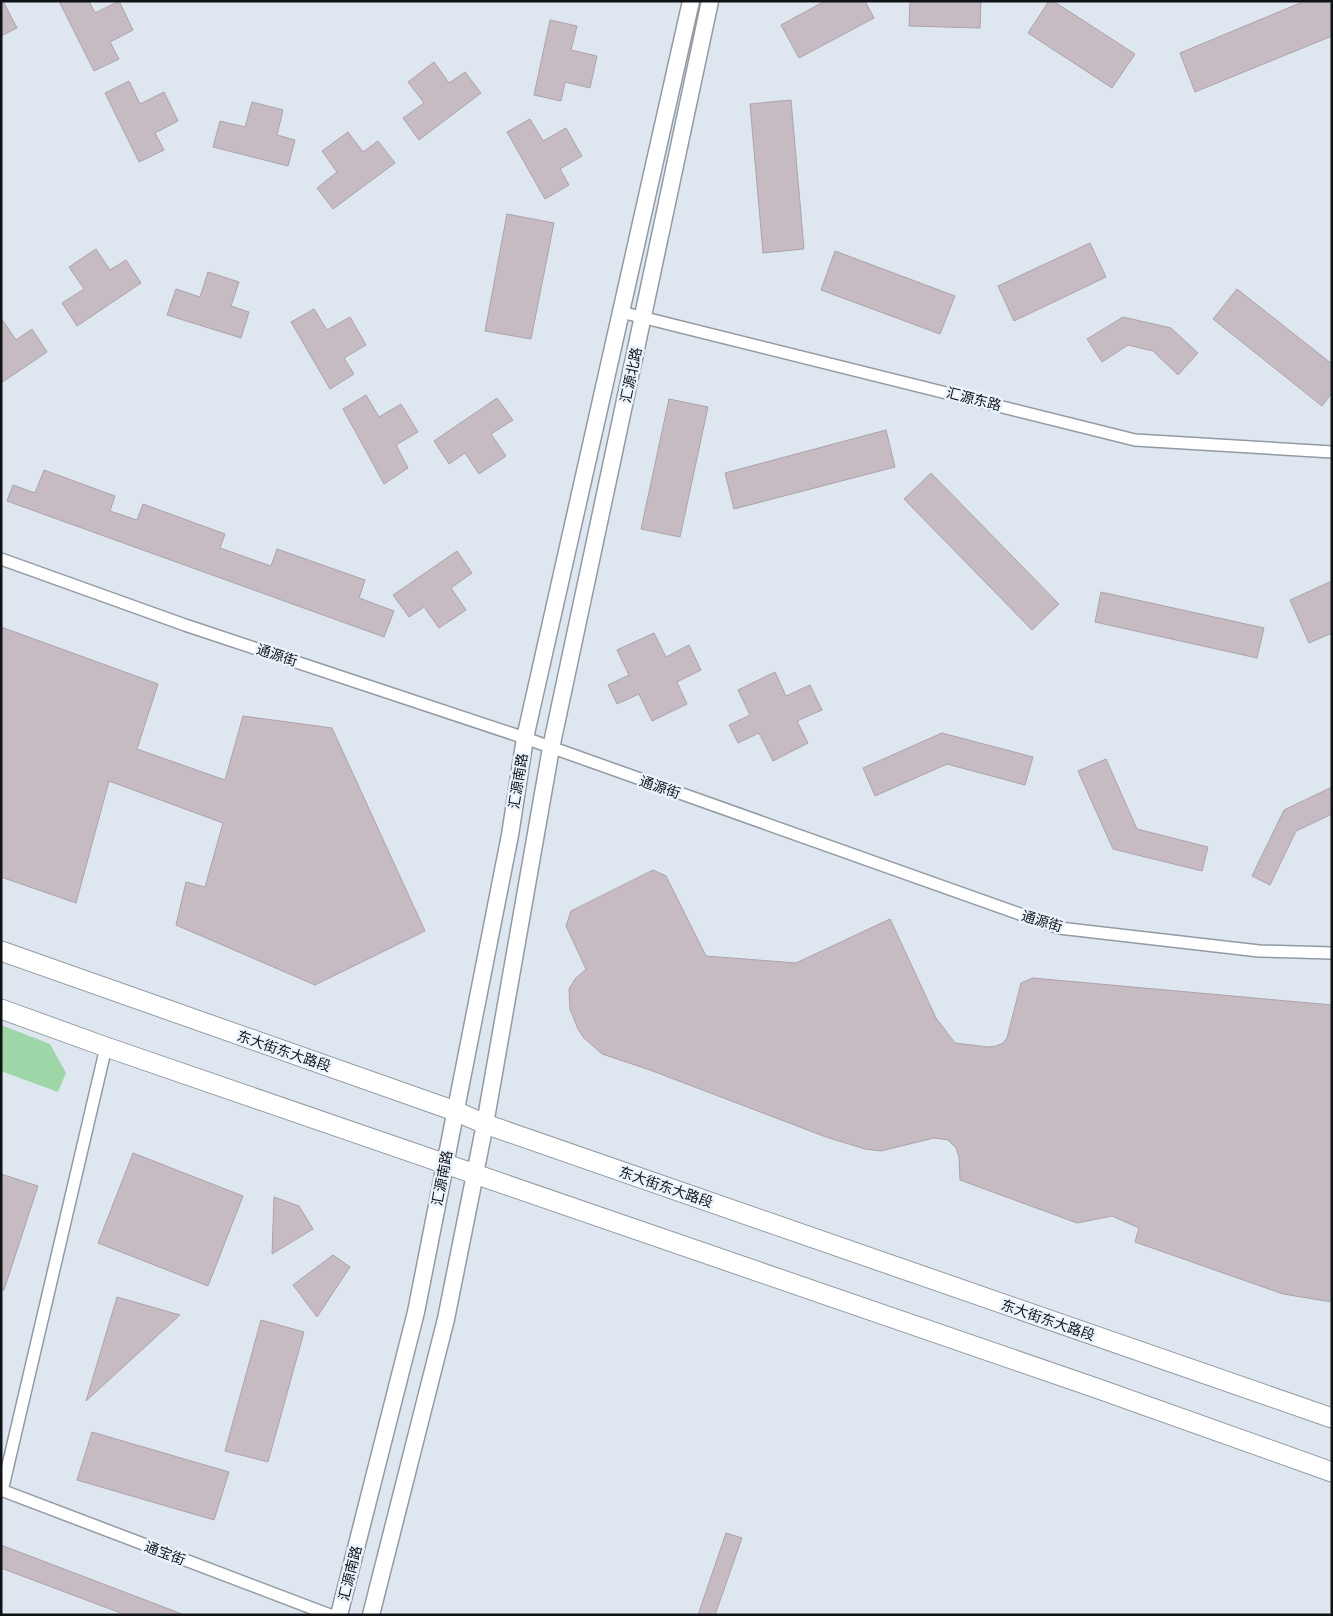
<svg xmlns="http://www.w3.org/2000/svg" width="1333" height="1616" viewBox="0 0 1333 1616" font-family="Merriweather,'Noto Sans SC',serif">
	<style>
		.green { fill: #9fd6a8 }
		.building { fill: #c6bbc3; stroke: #ada2aa }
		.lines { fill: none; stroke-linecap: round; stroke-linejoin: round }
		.street-casing { stroke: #929aa3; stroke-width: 14 }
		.secondary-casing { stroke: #929aa3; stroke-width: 19 }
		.primary-casing { stroke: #929aa3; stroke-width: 21 }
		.street { stroke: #fff; stroke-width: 11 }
		.secondary { stroke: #fff; stroke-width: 16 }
		.primary { stroke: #fff; stroke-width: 19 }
		.labels { text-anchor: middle; stroke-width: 5; stroke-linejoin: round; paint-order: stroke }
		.street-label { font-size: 14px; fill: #101316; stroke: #ebf3fd }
	</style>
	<rect width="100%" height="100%" fill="#dee6f0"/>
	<path class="green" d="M1,1025L50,1044L66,1073L58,1092L1,1071Z"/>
	<path class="building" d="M1,1H3L17,28L1,36Z
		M59,1H89L95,13L119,1L133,30L110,42L119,59L94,71Z
		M825,1H865L874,18L799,58L781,25Z
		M910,1H981L980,28L909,26Z
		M1049,1H1053L1135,54L1112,88L1028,33Z
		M1305,1H1332V36L1195,92L1180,53Z
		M550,20L577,26L571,50L597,56L590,88L565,82L561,101L534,95Z
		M434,62L449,83L465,72L481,93L419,140L403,118L424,103L408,82Z
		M129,81L140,104L164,92L178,121L155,133L164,150L139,162L105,93Z
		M791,100L804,249L763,253L750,104Z
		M252,102L283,110L277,135L295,140L288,166L213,147L220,121L245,127Z
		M530,119L543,141L566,128L582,156L560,169L569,185L545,199L507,132Z
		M348,132L363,152L378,141L395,163L333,209L317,188L337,172L322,151Z
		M507,214L554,223L531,339L485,331Z
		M1090,243L1106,277L1014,321L998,286Z
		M96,249L110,270L126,260L141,283L77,326L62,303L84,289L69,267Z
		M835,251L955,296L940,334L821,290Z
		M208,272L239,282L231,306L249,312L241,338L167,315L176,289L200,297Z
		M1237,289L1332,364V393L1322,406L1213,319Z
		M314,309L327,330L350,317L366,345L344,358L354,374L330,389L291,322Z
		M1123,317L1171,328L1198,353L1178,375L1153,351L1128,345L1102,362L1087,339Z
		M1,318L16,340L32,329L47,352L1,383Z
		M366,395L379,417L401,404L418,432L396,445L408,468L384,484L343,409Z
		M497,398L513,420L491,434L506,456L479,474L465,453L449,464L434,441Z
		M669,399L708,407L680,537L641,529Z
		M886,430L895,467L734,509L725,473Z
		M44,470L115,496L110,511L137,520L143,504L225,534L220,548L271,566L277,549L365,580L359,598L394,611L384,637L7,501L13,485L35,493Z
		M931,473L1059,604L1032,630L904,499Z
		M457,551L472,573L451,588L466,610L439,628L424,607L409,617L393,595Z
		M1332,581V633L1309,643L1290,600Z
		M1101,592L1264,628L1257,658L1095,622Z
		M1,627L158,684L137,749L225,780L243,716L332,728L425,931L315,985L176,925L186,882L205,887L223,823L109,781L76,903L1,877Z
		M654,633L666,657L689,645L701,670L677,682L687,704L652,721L639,694L617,704L608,685L629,675L617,650Z
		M775,672L786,696L810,685L822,710L797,721L808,743L773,761L759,733L738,743L729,725L750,715L738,690Z
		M942,733L1033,757L1025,785L947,764L875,796L863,768Z
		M1106,759L1137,829L1208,847L1202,871L1113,849L1078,771Z
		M1332,787V814L1296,831L1270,885L1252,876L1284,810Z
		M653,870L666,876L706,956L796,963L890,919L936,1018L955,1043L988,1047L996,1046L1003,1043L1007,1038L1021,983L1033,978L1332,1005V1302L1283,1294L1135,1242L1139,1228L1112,1216L1077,1223L960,1180L959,1157L956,1148L948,1140L934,1138L881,1151L865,1149L826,1137L650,1070L602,1054L583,1037L578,1029L570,1009L569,989L575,979L586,969L566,926L571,911Z
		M133,1153L243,1196L208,1286L98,1243Z
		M1,1174L38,1186L4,1290H1Z
		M274,1197L299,1206L313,1229L272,1254Z
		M333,1255L350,1267L317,1317L293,1285Z
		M117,1297L180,1315L86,1401Z
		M261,1320L304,1332L268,1462L225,1451Z
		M92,1432L229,1472L214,1520L77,1480Z
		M726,1533L742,1538L715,1615H698Z
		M1,1545L182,1614V1615H126L1,1568Z"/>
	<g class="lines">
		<g class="street-casing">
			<path id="street" d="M621,312L1135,440L1332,452
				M1,559L185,625L525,738L1059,928L1259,951L1332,953
				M1,1490L330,1615
				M2,1491L106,1047"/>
		</g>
		<g class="secondary-casing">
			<path id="secondary" d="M339,1615L416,1312L510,835L525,738L691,1
				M371,1615L446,1319L485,1124L551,748L710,1"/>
		</g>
		<g class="primary-casing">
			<path id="primary" d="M1,951L455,1111L485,1124L1332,1418
				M1,1009L106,1047L1096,1388L1332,1472"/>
		</g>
		<use href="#street" class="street"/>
		<use href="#secondary" class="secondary"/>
		<use href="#primary" class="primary"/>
	</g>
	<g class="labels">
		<g class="street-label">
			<text transform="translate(631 375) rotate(-78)" y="5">汇源北路</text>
			<text transform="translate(974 399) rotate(14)" y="5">汇源东路</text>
			<text transform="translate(277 655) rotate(18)" y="5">通源街</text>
			<text transform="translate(518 781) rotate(-81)" y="5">汇源南路</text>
			<text transform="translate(660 787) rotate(19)" y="5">通源街</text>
			<text transform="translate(1042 921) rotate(17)" y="5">通源街</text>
			<text transform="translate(284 1051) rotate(19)" y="5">东大街东大路段</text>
			<text transform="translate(442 1178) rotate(-79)" y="5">汇源南路</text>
			<text transform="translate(666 1187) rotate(19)" y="5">东大街东大路段</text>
			<text transform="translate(1048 1320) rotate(19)" y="5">东大街东大路段</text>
			<text transform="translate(165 1553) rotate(21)" y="5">通宝街</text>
			<text transform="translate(350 1573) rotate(-76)" y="5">汇源南路</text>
		</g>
	</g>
	<rect width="1333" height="1616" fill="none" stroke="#101316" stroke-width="5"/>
</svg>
